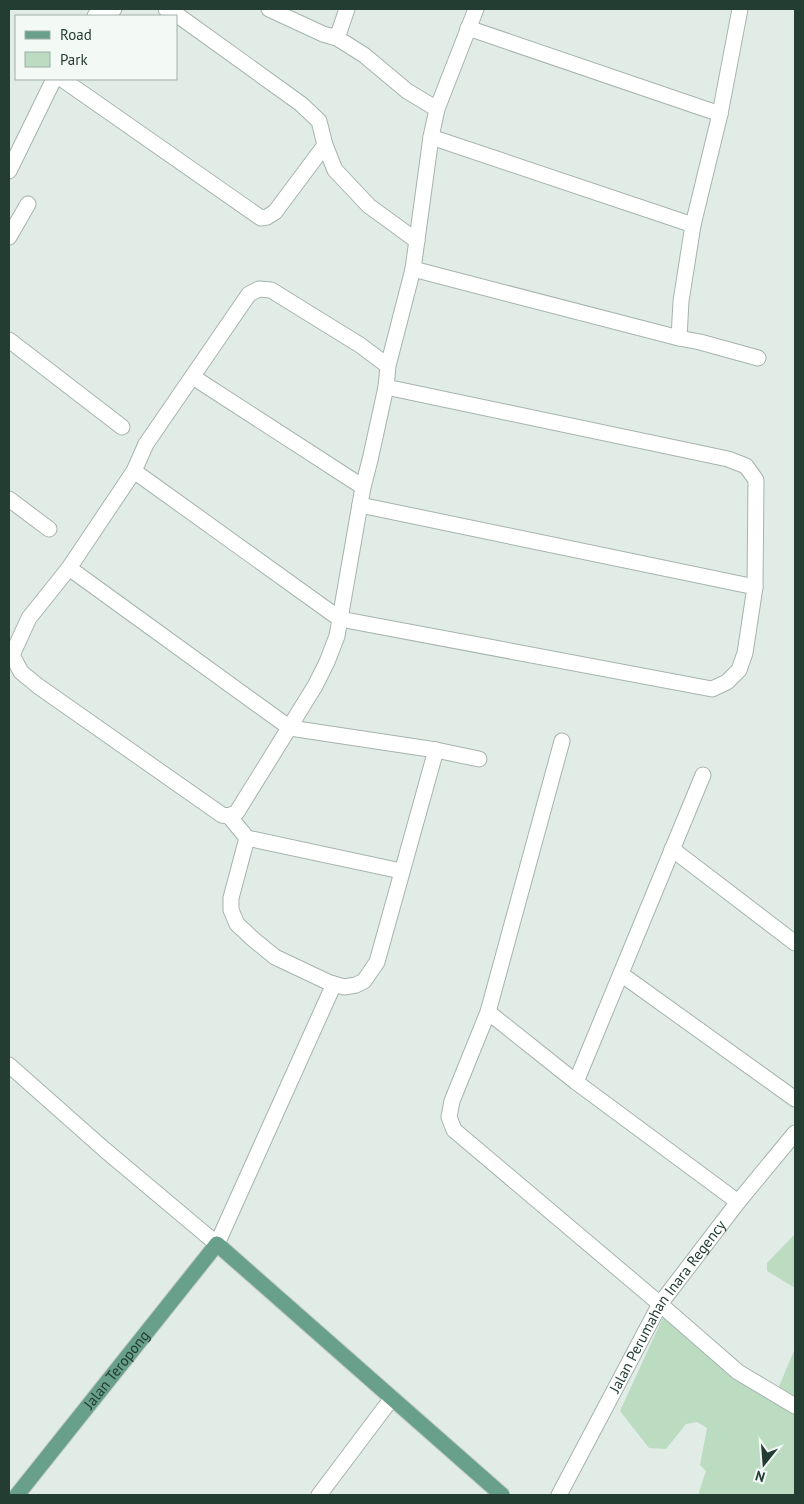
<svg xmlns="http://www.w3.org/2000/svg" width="804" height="1504" viewBox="0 0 804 1504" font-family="'PT Sans',sans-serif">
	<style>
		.green { fill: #bcdcc2 }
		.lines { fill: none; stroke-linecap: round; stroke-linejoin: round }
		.minor-casing { stroke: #a5b4ad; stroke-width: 17 }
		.major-casing { stroke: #c1c9c6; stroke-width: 17 }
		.minor { stroke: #fff; stroke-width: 15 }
		.major { stroke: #68a08c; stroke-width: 15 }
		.labels { text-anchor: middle; stroke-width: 4; stroke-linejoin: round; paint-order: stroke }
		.street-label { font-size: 15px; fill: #233d33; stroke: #f3f9f5 }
	</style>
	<rect width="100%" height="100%" fill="#e2ece7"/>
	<path class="green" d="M795,1234V1288L767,1271V1263Z
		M664,1315L795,1412V1495H699V1492L706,1471L700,1465L707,1428L697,1422L686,1424L666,1449L649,1448L620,1411Z
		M795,1348V1398L778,1389Z"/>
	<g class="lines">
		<g class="minor-casing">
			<g id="minor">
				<path d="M166,9H169L301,104L319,121L325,145L335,170L369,206L417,241"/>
				<path d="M269,9L323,34L337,38L347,9"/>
				<path d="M95,16L98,12L114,9"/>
				<path d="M468,28L720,114"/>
				<path d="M337,38L364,55L407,91L437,109"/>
				<path d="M62,79L261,218L267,217L275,212L325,145"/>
				<path d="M431,137L693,225"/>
				<path d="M9,171L54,79"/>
				<path d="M9,237L28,204"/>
				<path d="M413,269L679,338L700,342L758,358"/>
				<path d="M679,338L681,301L693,225L720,114L740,9"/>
				<path d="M9,340L122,427"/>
				<path d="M388,366L360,345L271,290L259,289L249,294L146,444L134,471L69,568L29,618L12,655L21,672L38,686L222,815L229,816L237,812L315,686L327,662L337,636L363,487L370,460L386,387L388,366L413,269L431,137L437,109L476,9"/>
				<path d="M193,377L363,487"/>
				<path d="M134,471L340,619L712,689L727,682L739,670L745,653L755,587L756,480L746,466L728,459L386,387"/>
				<path d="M9,499L49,529"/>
				<path d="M360,505L755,587"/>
				<path d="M69,568L290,728L436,750L479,759"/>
				<path d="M562,741L488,1012L452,1101L449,1117L454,1130L660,1304L738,1372L795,1406"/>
				<path d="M229,816L247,838L231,898V910L237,924L253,939L275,957L330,983L344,987L356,985L364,981L377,962L436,750"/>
				<path d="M247,838L401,871"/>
				<path d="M672,849L795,943"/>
				<path d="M621,974L795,1099"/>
				<path d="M488,1012L576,1082L738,1202"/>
				<path d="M9,1065L105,1150L217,1244L334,984"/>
				<path d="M576,1082L703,775"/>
				<path d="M319,1495L392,1398"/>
				<path id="s1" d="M559,1495L660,1304L738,1202L795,1133"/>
			</g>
		</g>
		<g class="major-casing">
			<g id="major">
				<path id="s2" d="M17,1495L217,1244L502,1495"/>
			</g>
		</g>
		<use href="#minor" class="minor"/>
		<use href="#major" class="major"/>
	</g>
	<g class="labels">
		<g class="street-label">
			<text dy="5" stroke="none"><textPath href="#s1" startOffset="218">Jalan Perumahan Inara Regency</textPath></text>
			<text dy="5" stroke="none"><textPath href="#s2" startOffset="160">Jalan Teropong</textPath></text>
		</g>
	</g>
	<rect width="804" height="1504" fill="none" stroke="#233d33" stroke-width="20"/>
	<rect x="15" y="15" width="162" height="65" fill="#f3f9f5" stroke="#a0aea7"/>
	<rect x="25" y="31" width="25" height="8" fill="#68a08c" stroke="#a0aea7"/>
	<text x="60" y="40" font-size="15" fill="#233d33">Road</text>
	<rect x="25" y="52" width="25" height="15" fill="#bcdcc2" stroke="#a0aea7"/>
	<text x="60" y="65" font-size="15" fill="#233d33">Park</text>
	<g transform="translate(764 1464) rotate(197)" stroke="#f3f9f5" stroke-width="4" paint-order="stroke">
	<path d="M0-4L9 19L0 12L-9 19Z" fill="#233d33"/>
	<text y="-8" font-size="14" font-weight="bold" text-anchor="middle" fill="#233d33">N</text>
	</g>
</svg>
